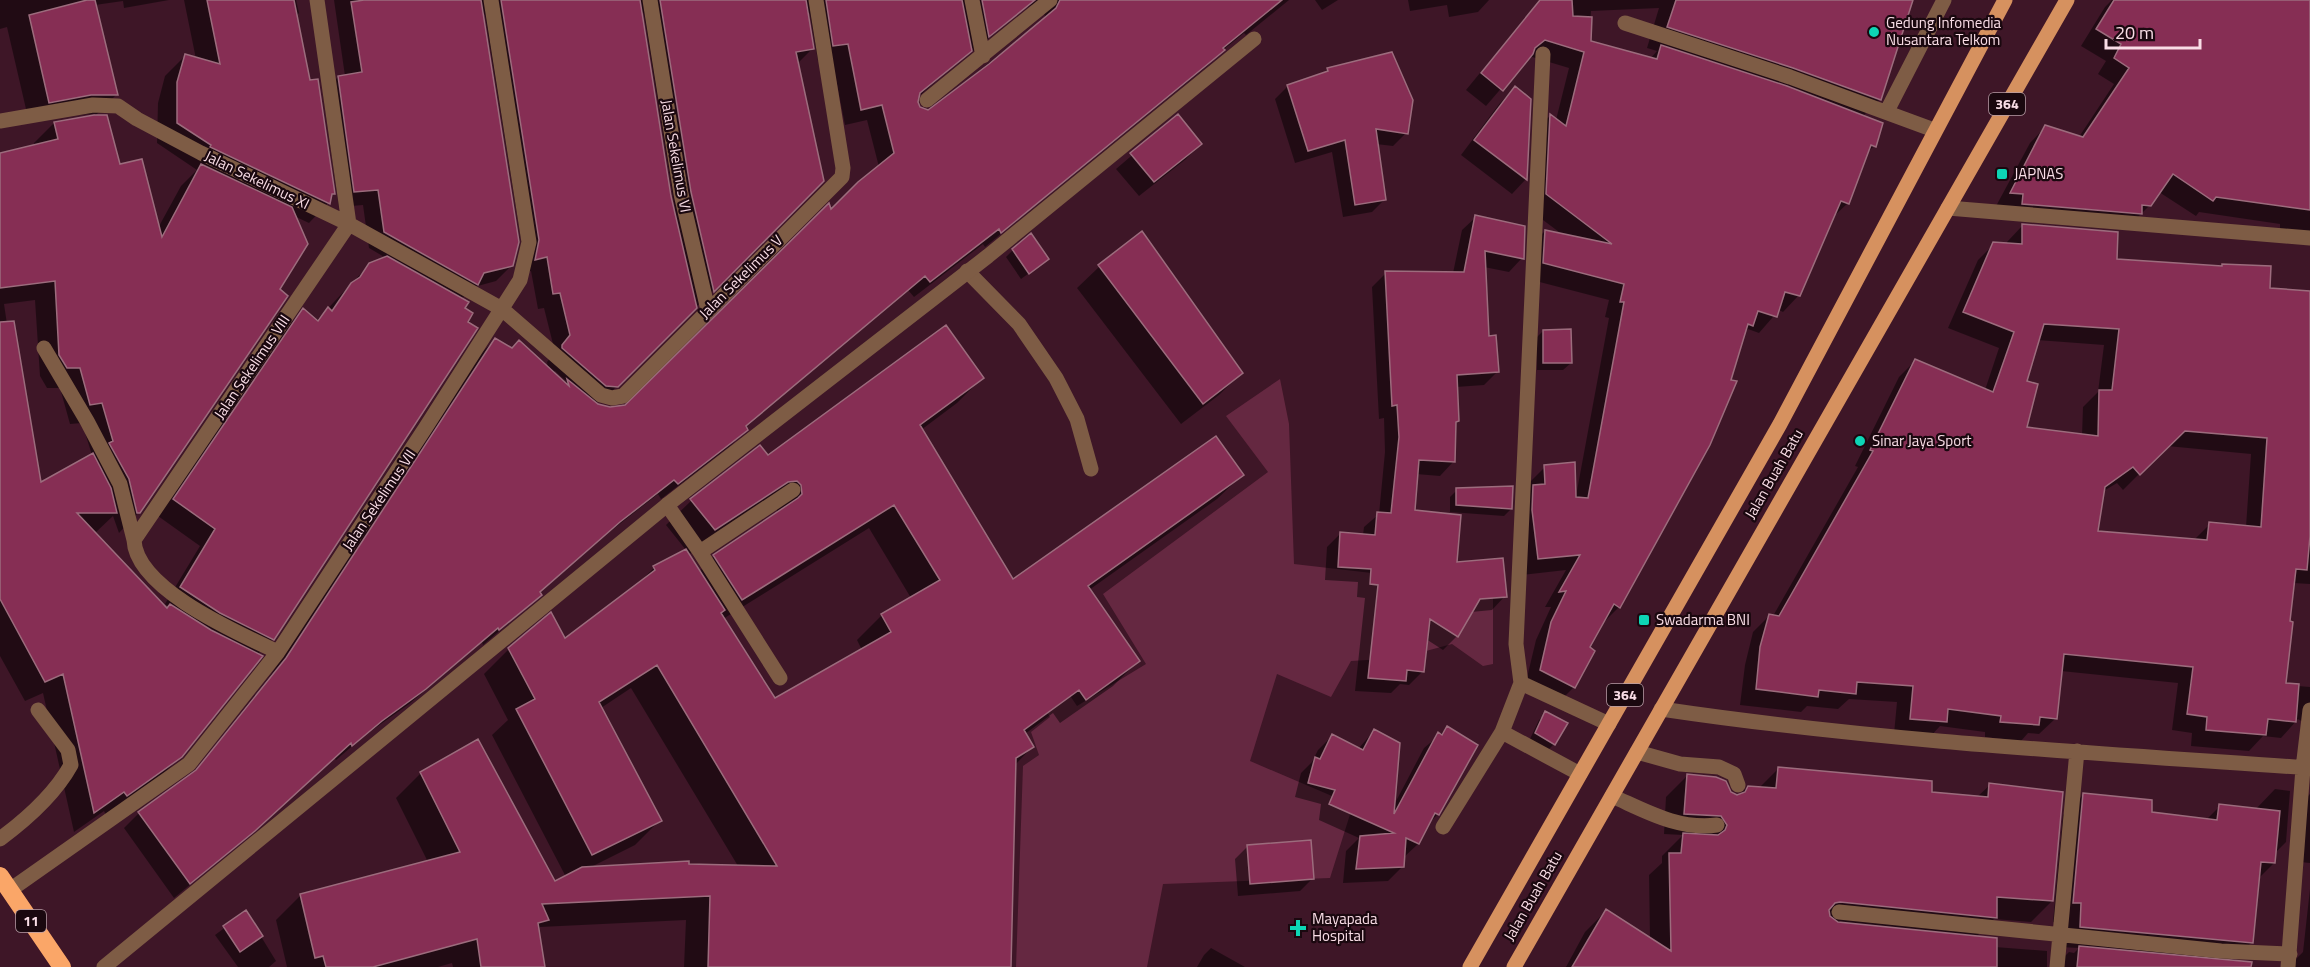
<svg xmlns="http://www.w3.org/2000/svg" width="2310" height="967" viewBox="0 0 2310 967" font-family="'Titillium Web',sans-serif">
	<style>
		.green { fill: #652841 }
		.shadow { fill: #0007; fill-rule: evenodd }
		.building { fill: #862e54; stroke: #9c6c7d; stroke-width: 1.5; fill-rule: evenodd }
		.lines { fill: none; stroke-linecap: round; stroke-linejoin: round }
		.lane { stroke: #7e5c45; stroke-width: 15 }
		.street { stroke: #7e5c45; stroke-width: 15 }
		.primary { stroke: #d6915f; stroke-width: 15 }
		.highway { stroke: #faa668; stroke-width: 18 }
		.poi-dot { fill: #0dd5b5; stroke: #1a080f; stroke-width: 2 }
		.labels { text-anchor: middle; stroke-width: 4.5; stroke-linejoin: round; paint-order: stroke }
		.shield { fill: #1a080f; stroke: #b69da6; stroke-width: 1.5 }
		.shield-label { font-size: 14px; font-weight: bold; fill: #f9dde6 }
		.poi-label { font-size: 15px; fill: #f9dde6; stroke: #1a080f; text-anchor: start }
		.street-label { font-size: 15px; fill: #f9dde6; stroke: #1a080f }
	</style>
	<rect width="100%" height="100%" fill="#3e1627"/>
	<path class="green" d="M1280,379L1289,424L1294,564L1493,587V664L1483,666L1452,644L1400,658L1351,661L1331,697L1277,674L1250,761L1353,805L1330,878L1163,884L1147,967H1016L1023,766L1039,755L1031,732L1050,717L1032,688L1053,670L1077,706L1146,664L1103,594L1268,472L1226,416Z"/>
	<path class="shadow" d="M0,0H169L124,8L123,1L95,5L117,94L95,116V114L70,115L29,122L7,27L0,29Z
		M184,0H296L299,13L296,16L333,193L328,203L309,223L294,216L139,512L119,533L113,516L94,534L166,610L169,607L165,604L200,546L158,516L287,327L303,310L316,321L370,264L386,258L369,248L363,205L339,207L323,93L338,77L345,76L334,0H1289L1246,35L1244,33L1223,50L1207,66L985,247L983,244L914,297L908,290L745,428L746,429L731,445L661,499L658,494L603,537L539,593L540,595L524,610L483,645L482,642L409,704L364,736L336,760L334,758L237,846L174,898L124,828L139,813L190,777L270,676L479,355L495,340L548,368L547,362L555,352L544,308L538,309L531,271L520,274L524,257L485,15L481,9L512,265L496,281L474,287L461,299L273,639L257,655L181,756L160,777L106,815L104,811L74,832L43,693L25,701L0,656V153L35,146L34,143L54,123L118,165L158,228L181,186L197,170L157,143L158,103L165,76L185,56L196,59ZM1032,5L1042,9L1045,16L1043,20L928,111L919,108L917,98L973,48V51L1026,8ZM640,9L644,14L675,209H673ZM806,9L810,14L818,61L832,59L845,125L867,120L879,167L626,407L610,409L597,406L592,402H601L823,180L797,64L812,49ZM35,300L40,376L47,388H60L70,424L82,423L92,455L40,484L13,364L4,304ZM555,371L567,382L565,384L553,373Z
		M1315,0H1338L1322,10Z
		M1408,0H1489L1478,12L1449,17L1447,5L1410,11Z
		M1540,0H1911L1880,99L1862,117L1874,146L1865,155L1848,203L1832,218L1799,295L1783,312L1779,310L1759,333L1748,329L1744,333L1619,607L1603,623L1588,648L1574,687L1558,703L1525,686L1536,640L1551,607H1545L1566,570L1522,575L1529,483L1545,467L1576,496L1609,318L1605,317L1609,300L1528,279L1529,247L1545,231L1563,235L1531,211L1534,131L1550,116L1556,120L1569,68L1529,56L1486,106L1466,90ZM1659,8L1647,48L1657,51L1650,59L1589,42L1591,11Z
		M2112,0H2310V234L2280,235V224L2199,212L2196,216L2159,192L2150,205L2125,230L1995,208L2030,143L2046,126L2079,137L2114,84L2098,74L2106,61L2081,46L2105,7Z
		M1328,69L1406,133L1393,146L1376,144L1385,199L1372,212L1343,217L1332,152L1295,163L1275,99L1288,86L1323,74Z
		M1515,88L1530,100L1526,179L1512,194L1461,155L1500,103Z
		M1178,116L1200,144L1186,159L1139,196L1116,169Z
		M1476,217L1522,258L1509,272L1484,267L1487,337L1498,371L1484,385L1456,387L1458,421L1454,424L1453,462L1440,476L1416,474L1413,512L1455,564L1505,596L1492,610L1471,612L1457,636L1443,650L1426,639L1423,671L1409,685L1400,684L1391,693L1355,691L1365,598L1357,597L1358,582L1325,580L1327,547L1341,533L1363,535L1364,527L1379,514L1385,452L1384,418L1379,419L1372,287L1386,273H1453L1462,230Z
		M2023,225L2116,260L2268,289L2310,293V584L2293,583L2285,685L2310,687V741L2303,722L2298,719L2281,738L2263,736L2249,751L2191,746L2192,733L2172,730L2178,683L2061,671L2056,718L2039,734L2028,733L2021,741L1985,737V732L1940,726L1929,738L1894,734L1897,702L1849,699L1838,709L1807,706L1801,712L1740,705L1745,665L1753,632L1769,616H1773L1858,467L1855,466L1899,377L1915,361L1985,390L1999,348L1948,328L1978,260L1994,244H2007V242ZM2037,340L2104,345L2098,392L2083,407L2082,436L2025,429V382ZM2167,446L2251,454L2246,527L2210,524L2193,541L2096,532L2102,492L2117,483L2123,490Z
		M1142,233L1241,373L1219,395L1181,424L1077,288L1099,267Z
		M1013,250L1040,265L1021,279L1006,257Z
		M1543,331L1571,363L1563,370H1537L1536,338Z
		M982,378L957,403L921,430L1013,581L1242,475L1217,499L1089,590L1138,661L1113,686L1060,723L1053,713L1025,734L1032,747L1015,765L1009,967H684L686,920L540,927L537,930L543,967H453L452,963L438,967H287L276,920L301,895L428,862L396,798L421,773L555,883L566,877L492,735L508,720L484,674L509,649L565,640L633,588L654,568L686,550L666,525L691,501L760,447L768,457ZM771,505L777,510V514L714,556L699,572L688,555L761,506ZM869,528L911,598L882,615L857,640L862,650L775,700L723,619ZM631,688L738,866L589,868L635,845L660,820L601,708Z
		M1457,490L1511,509L1504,516L1450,512V497Z
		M1546,713L1554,744L1547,751L1529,741L1539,720Z
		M1448,728L1438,814L1428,824L1418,844L1403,858V866L1388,881L1343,883L1346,851L1359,838L1319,820L1321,804L1295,797L1301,773L1312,762L1318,750L1332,736L1358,749L1374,731L1394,805L1424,748Z
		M1778,769L1930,793L1977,797L1990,785L2052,901L2031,922L1994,919L1976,937L1995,947L2047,951V967H1566L1585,932L1606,911L1650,939L1649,875L1662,863V856L1683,835L1664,834L1666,797L1687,776L1737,796L1748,787L1759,788Z
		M2275,789L2290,791L2286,842L2275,853L2274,863L2258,879L2252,942L2232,962L2250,967H2054L2069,952L2074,953L2079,948L2060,947L2061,923L2053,922L2063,815L2083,795L2150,813L2206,820L2220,806L2255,810Z
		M2310,794V863L2291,861L2295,809Z
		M1248,846L1312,879L1300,891L1238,896L1235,859Z
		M2310,889V967H2288L2303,952Z
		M246,912L276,961L269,967H238L215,935Z
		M1211,948L1245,967H1197L1204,955Z"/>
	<path class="building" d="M87,0H95L118,95H91L49,103L29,15Z
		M207,0H294L310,80L318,79L335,194H332L330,204L210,147L211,145L177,123V82L185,54L220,64Z
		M364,0H481L519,242L513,266L484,273L478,285L384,232L378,190L354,192L338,76L362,72L351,2Z
		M501,0H640L671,196L697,308L618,387L606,386L562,348V345L570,335L560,293L553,294L547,257L535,260L539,240Z
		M660,0H806L814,49L796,52L824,181L714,292L691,192Z
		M826,0H962L972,51L920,93L918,102L920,107L928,110L989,64L1056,8L1060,0H1282L1223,48L1225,50L1001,233L999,229L930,282L925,276L746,426L748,430L678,484L674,480L620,522L540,592L542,595L499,630L498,628L426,689L382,721L352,746L351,743L255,831L190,884L138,812L196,770L286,658L495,338L512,348L519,340L569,386L567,379L598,404L610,407L625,405L829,203L831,209L858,182L894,153L882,105L861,110L848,44L833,46Z
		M982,0H1035L989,37Z
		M1540,0H1572L1573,16L1592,17L1591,41L1657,59L1661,45L1787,86L1883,123L1876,147L1871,145L1849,204L1841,201L1800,296L1785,292L1777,317L1758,311L1753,326L1748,324L1731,380L1737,381L1710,445L1620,608L1614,604L1590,647L1595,651L1575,688L1540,670L1551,622L1566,591L1559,592L1580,555L1538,559L1532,510L1533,485L1545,484L1544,465L1575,462L1576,497L1588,498L1624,302H1620L1624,284L1543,263L1545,230L1612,244L1546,194L1550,114L1566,126L1584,52L1545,40L1535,48L1533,54L1503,91L1481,73Z
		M1676,0H1913L1881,100L1793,68L1667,27Z
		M2114,0H2310V210L2216,197L2213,201L2173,174L2151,206L2142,205V214L2022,204L2023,194L2010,193L2045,125L2083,137L2129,68L2114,58L2121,44L2096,29Z
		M1392,52L1413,100L1408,134L1376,129L1386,200L1355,205L1345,140L1308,151L1287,85L1328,71L1327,68Z
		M1515,86L1531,99L1527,180L1474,140Z
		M1178,114L1202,144L1154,182L1130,153Z
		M94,115H107L120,164L142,159L162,237L201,164L292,207L308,244L280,289L288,296L140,513H137L129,479L109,443L113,441L102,403L90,405L80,368H67L59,355L55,281L0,288V153L58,139L54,122Z
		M1475,215L1525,226L1524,259L1485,251L1489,336L1496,335L1499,372L1457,375L1459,421L1456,422L1455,462L1419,460L1415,510L1461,515L1457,562L1503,558L1507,597L1480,599L1458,637L1430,619L1424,672L1407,670L1406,681L1368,678L1378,585L1370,584L1371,569L1338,567L1340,532L1375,535L1377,512L1391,513L1399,437L1397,405L1392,406L1385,271L1464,272Z
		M2022,224L2118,232L2117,259L2222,266V264L2271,266L2270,288L2310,291V536L2307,570L2296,569L2290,621L2293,622L2286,683L2299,684L2296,722L2268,719L2266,735L2206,730L2207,717L2187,714L2193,667L2064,654L2057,719L2040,717L2039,725L2000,722L2001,716L1948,709L1947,722L1910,719L1913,686L1857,682L1856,694L1819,690L1818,697L1756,689L1760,647L1769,614L1779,616L1873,451L1870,450L1915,359L1993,392L2014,332L1963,312L1993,242L2022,244ZM2044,324L2119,329L2112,390H2099L2098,436L2027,427L2038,384L2027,381ZM2185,431L2267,438L2261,527L2209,522L2207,540L2098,531L2105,487L2133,467L2140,475Z
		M1142,231L1243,373L1203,404L1098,265Z
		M1031,233L1049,259L1029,274L1012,249Z
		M387,256L469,302L465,308L473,313L468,322L478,328L274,640L220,613L180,587L215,529L173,499L303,308L318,321L328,307L332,311L351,283L360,277L369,263Z
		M14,321L41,482L93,453L111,488L117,513H77L167,608L170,604L211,630L263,656L182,757L127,796L124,792L94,813L63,674L45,682L0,599V322Z
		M946,325L984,378L920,425L1013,579L1216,436L1244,475L1088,586L1140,661L1086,700L1079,690L1024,730L1034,747L1016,758L1011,967H708L710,896L542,904L549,920L538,923L545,967H481L477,939L373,967H326L323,956L315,958L300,894L460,852L420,772L478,739L555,881L582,867L689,861V864L777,866L657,665L599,702L662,821L592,855L516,709L535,699L508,648L551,612L565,638L655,570L653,566L686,549L725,610L721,613L775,698L891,632L881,614L940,580L894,505L742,600L713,555L798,498L802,494L801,485L797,481L788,482L715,530L690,499L760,445L768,455Z
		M1571,329L1572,363H1543V330Z
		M1513,486L1512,509L1456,505V488Z
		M1545,711L1568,723L1555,745L1535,733Z
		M1447,726L1478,745L1439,815L1435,813L1419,844L1406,838L1404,867L1356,869L1360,836L1394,833L1329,804L1335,790L1308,783L1315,757L1320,759L1332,734L1363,750L1374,729L1400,743L1394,814L1438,732L1442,735Z
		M1778,767L1932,781V792L1988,797L1989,783L2063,792L2053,901L1997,897V918L1840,902L1835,903L1829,910L1830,916L1838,922L1997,938V967H1572L1606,909L1671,951L1669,853H1681L1683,833L1718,835L1725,830L1727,825L1721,816L1684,814L1687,774L1716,777L1726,781L1731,792L1737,795L1745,792L1748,786L1776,788Z
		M2083,793L2152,800V812L2217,820L2219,804L2280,811L2275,863L2261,862L2253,943L2080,927L2081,903H2073Z
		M1311,840L1314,879L1250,884L1247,845Z
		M246,910L263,936L240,952L223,926Z
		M2079,946L2252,962L2251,967H2077Z"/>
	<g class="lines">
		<path class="lane" d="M1625,23L1790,77L1934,130
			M1887,111L1944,0
			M967,271L1019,324L1056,378L1077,419L1091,469
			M667,505L700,552L780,678
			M700,552L793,490
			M1637,752L1680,764L1719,767L1734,774L1738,785
			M1612,796C1646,811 1678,830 1717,825"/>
		<path class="street" d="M650,0L681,194L708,310
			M972,0L983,56
			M927,100L1050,0
			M0,121L93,105L118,106L137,119L201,153L349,224L502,309L601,395L612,398L623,396L842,177L843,168L816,0
			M1948,208L2310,238
			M44,348L87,421L120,484L134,540
			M278,652C238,633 136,589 134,540L349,224L317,0
			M1521,683L1609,724
			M1661,709C1876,741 2094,753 2310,768
			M1502,732L1580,774
			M1443,827L1502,732L1521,683L1516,644L1543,54
			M0,839C27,819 55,794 71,765L68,750L38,710
			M10,890L189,764L278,652L426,427L520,280L529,242L491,0
			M1839,912L2221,951L2290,954
			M104,967L667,505L988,256L1254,39
			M2057,967L2077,751
			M2288,967L2303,768L2310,710"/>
		<path class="primary" d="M1470,967L1780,424L2005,0
			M1514,967L2067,0"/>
		<path class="highway" d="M0,876L62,967"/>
	</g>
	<g class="poi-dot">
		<circle cx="1874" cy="32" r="6"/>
		<rect x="1996" y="168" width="12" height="12" rx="3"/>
		<circle cx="1860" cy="441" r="6"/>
		<rect x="1638" y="614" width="12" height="12" rx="3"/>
		<path d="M1295 919h6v6h6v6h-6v6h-6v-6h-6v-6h6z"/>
	</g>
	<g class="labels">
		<g class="shield">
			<rect x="1989" y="93" width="36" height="22" rx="4.5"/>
			<rect x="1607" y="684" width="36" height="22" rx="4.5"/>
			<rect x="16" y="910" width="30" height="22" rx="4.5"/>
		</g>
		<g class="shield-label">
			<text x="2007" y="109">364</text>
			<text x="1625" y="700">364</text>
			<text x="31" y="926">11</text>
		</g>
		<g class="poi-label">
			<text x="1886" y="28">Gedung Infomedia<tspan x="1886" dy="17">Nusantara Telkom</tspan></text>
			<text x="2014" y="179">JAPNAS</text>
			<text x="1872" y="446">Sinar Jaya Sport</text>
			<text x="1656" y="625">Swadarma BNI</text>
			<text x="1312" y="924">Mayapada<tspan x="1312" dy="17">Hospital</tspan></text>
		</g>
		<g class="street-label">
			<text transform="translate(676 156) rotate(80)" y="5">Jalan Sekelimus VI</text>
			<text transform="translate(257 180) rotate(26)" y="5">Jalan Sekelimus XI</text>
			<text transform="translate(741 277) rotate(-45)" y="5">Jalan Sekelimus V</text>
			<text transform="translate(252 367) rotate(-56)" y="5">Jalan Sekelimus VIII</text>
			<text transform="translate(1774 474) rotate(-60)" y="5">Jalan Buah Batu</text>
			<text transform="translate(379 500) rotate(-56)" y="5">Jalan Sekelimus VII</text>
			<text transform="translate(1533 896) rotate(-60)" y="5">Jalan Buah Batu</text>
		</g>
	</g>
	<path d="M2106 39v9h94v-9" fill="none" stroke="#f9dde6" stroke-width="3"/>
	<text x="2115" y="39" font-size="18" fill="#f9dde6" stroke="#1a080f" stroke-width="4.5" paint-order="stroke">20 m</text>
</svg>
